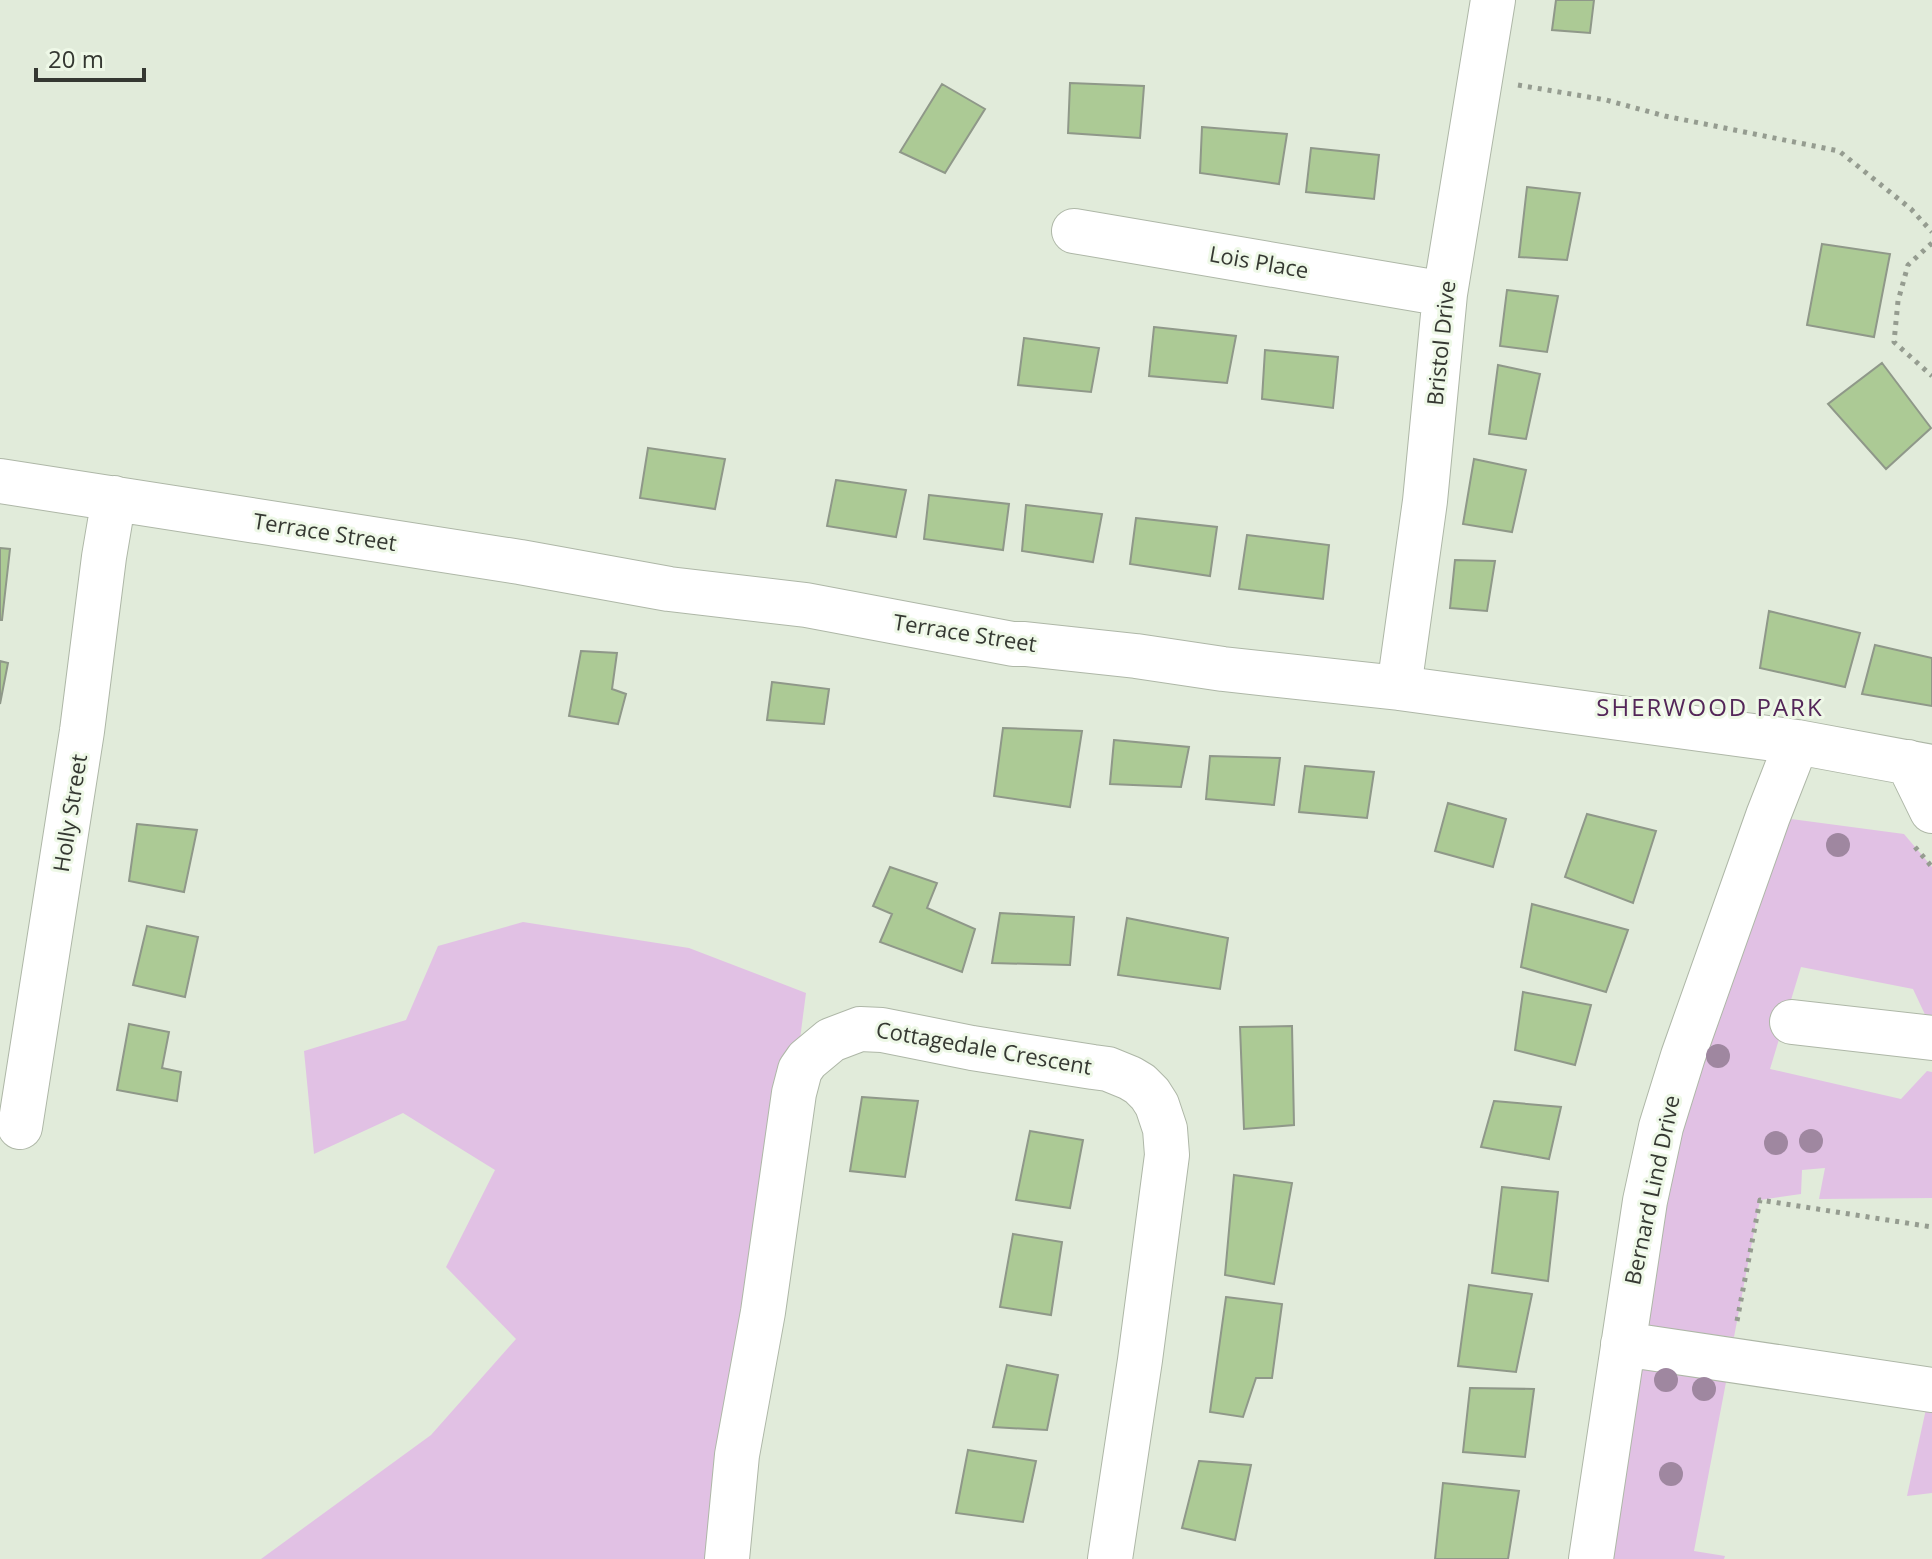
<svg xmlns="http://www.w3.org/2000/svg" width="1932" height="1559" viewBox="0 0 1932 1559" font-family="'Open Sans',sans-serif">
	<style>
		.green { fill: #e1c1e4 }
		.building { fill: #acca95; stroke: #8f9889; stroke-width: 2 }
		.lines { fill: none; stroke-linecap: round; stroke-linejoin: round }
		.minor-casing { stroke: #aeb7a7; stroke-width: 46 }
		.path { stroke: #959c90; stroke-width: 5; stroke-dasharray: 4 6; stroke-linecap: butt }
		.minor { stroke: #fff; stroke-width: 44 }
		.tree { fill: #9f87a0 }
		.labels { text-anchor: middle; stroke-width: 6; stroke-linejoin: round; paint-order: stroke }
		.street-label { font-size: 22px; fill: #353832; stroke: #eef8e7 }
		.neighbourhood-label { font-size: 24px; letter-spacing: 2px; fill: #542659; stroke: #eef8e7 }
	</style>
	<rect width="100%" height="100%" fill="#e1ebda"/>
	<path class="green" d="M1768,816L1904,834L1932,867V1023H1929L1913,989L1801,967L1770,1069L1901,1099L1927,1071L1932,1072V1198L1819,1199L1825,1168L1802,1170L1801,1194L1760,1200L1734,1337L1638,1326L1633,1284Z
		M523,922L689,948L806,993L783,1169L749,1559H261L431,1435L516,1339L446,1267L495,1170L403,1113L314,1154L304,1051L406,1020L438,946Z
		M1623,1344L1730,1361L1694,1551L1725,1556L1724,1559H1591Z
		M1926,1409L1932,1411V1493L1907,1496Z"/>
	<path class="building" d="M1556,0H1594L1590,33L1552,30Z
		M1070,83L1144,86L1140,138L1068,133Z
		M942,84L985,109L945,173L900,152Z
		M1202,127L1287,134L1279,184L1200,173Z
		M1311,148L1379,155L1374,199L1306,192Z
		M1527,187L1580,193L1567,260L1519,257Z
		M1822,244L1890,254L1874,337L1807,325Z
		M1507,290L1558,296L1547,352L1500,346Z
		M1154,327L1236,336L1227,383L1149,376Z
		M1024,338L1099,348L1091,392L1018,385Z
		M1265,350L1338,357L1333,408L1262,399Z
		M1882,363L1931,428L1886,469L1828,404Z
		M1498,365L1540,374L1526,439L1489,434Z
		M648,448L725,459L715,509L640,498Z
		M1474,459L1526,470L1512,532L1463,524Z
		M836,480L906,490L896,537L827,526Z
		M929,495L1009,504L1003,550L924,539Z
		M1026,505L1102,514L1093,562L1022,551Z
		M1136,518L1217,527L1210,576L1130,564Z
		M1247,535L1329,545L1323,599L1239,589Z
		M0,548L10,549L2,620H0Z
		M1455,560L1495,561L1487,611L1450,608Z
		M1769,611L1860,633L1845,687L1760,668Z
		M1875,645L1932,658V706L1862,694Z
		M581,651L617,653L612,689L626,694L618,724L569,716Z
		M0,661L8,663L0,704Z
		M772,682L829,689L824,724L767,720Z
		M1003,728L1082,731L1070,807L994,796Z
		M1114,740L1189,747L1181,787L1110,784Z
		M1210,756L1280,758L1274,805L1206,799Z
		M1305,766L1374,772L1367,818L1299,812Z
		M1448,803L1506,819L1493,867L1435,851Z
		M1587,814L1656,831L1633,903L1565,877Z
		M137,824L197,830L184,892L129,881Z
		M890,867L937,883L927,908L975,929L962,972L880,942L892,914L873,906Z
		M1532,904L1628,930L1606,992L1521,967Z
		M1000,913L1074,917L1070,965L992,963Z
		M1127,918L1228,938L1220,989L1118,975Z
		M147,926L198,937L185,997L133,985Z
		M1523,992L1591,1005L1575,1065L1515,1050Z
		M129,1024L169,1032L162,1068L181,1072L177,1101L117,1090Z
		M1292,1026L1294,1125L1244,1129L1240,1027Z
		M862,1097L918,1101L905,1177L850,1171Z
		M1494,1101L1561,1107L1549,1159L1481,1147Z
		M1030,1131L1083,1140L1070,1208L1016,1200Z
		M1234,1175L1292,1183L1274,1284L1225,1275Z
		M1502,1187L1558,1192L1548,1281L1492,1273Z
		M1013,1234L1062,1242L1051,1315L1000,1307Z
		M1469,1285L1532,1294L1516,1372L1458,1366Z
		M1226,1297L1282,1304L1272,1378H1256L1243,1417L1210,1412Z
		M1007,1365L1058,1375L1047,1430L993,1427Z
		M1470,1388L1534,1389L1525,1457L1463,1452Z
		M968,1450L1036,1461L1023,1522L956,1513Z
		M1199,1461L1251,1465L1235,1540L1182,1528Z
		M1443,1483L1519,1491L1508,1559H1435Z"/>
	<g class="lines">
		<g class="minor-casing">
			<path id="minor" d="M1074,231L1445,294
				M0,481L520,562L669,589L806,605L1013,644H1025L1136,656L1223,669L1399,688L1797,742L1932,767
				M1399,688L1425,501L1445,294L1493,0
				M1908,762L1932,811
				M1792,1022L1932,1038
				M20,1127L82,731L104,557L114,498
				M1623,1344L1932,1390
				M727,1559L737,1455L763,1312L794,1093L800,1070L807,1060L831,1040L860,1029L882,1030L972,1048L1093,1067L1108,1069L1130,1078L1140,1084L1150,1094L1157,1105L1165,1129L1167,1155L1140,1360L1110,1559
				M1591,1559L1645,1201L1661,1127L1683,1056L1768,816L1797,742"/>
		</g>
		<path class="path" d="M1518,85L1606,100L1665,116L1839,151L1911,209L1932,232
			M1932,243L1908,265L1898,301L1894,342L1932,376
			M1915,847L1932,867
			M1737,1321L1760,1200L1932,1227"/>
		<use href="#minor" class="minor"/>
	</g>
	<g class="tree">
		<circle cx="1838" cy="845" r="12"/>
		<circle cx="1718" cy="1056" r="12"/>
		<circle cx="1811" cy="1141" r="12"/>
		<circle cx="1776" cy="1143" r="12"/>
		<circle cx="1666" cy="1380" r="12"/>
		<circle cx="1704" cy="1389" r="12"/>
		<circle cx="1671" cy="1474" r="12"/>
	</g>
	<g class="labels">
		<g class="street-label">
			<text transform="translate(1259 262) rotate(10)" y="8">Lois Place</text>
			<text transform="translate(1441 343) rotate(-84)" y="8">Bristol Drive</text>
			<text transform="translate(325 532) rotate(9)" y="8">Terrace Street</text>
			<text transform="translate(965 633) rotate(9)" y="8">Terrace Street</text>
			<text transform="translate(70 813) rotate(-81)" y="8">Holly Street</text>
			<text transform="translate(984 1048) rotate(10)" y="8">Cottagedale Crescent</text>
			<text transform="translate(1652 1190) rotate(-78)" y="8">Bernard Lind Drive</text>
		</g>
		<g class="neighbourhood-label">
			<text x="1710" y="716">SHERWOOD PARK</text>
		</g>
	</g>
	<path d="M36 68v12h108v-12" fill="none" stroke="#353832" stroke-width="4"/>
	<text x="48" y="68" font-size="24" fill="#353832" stroke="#eef8e7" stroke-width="6" paint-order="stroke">20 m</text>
</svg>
